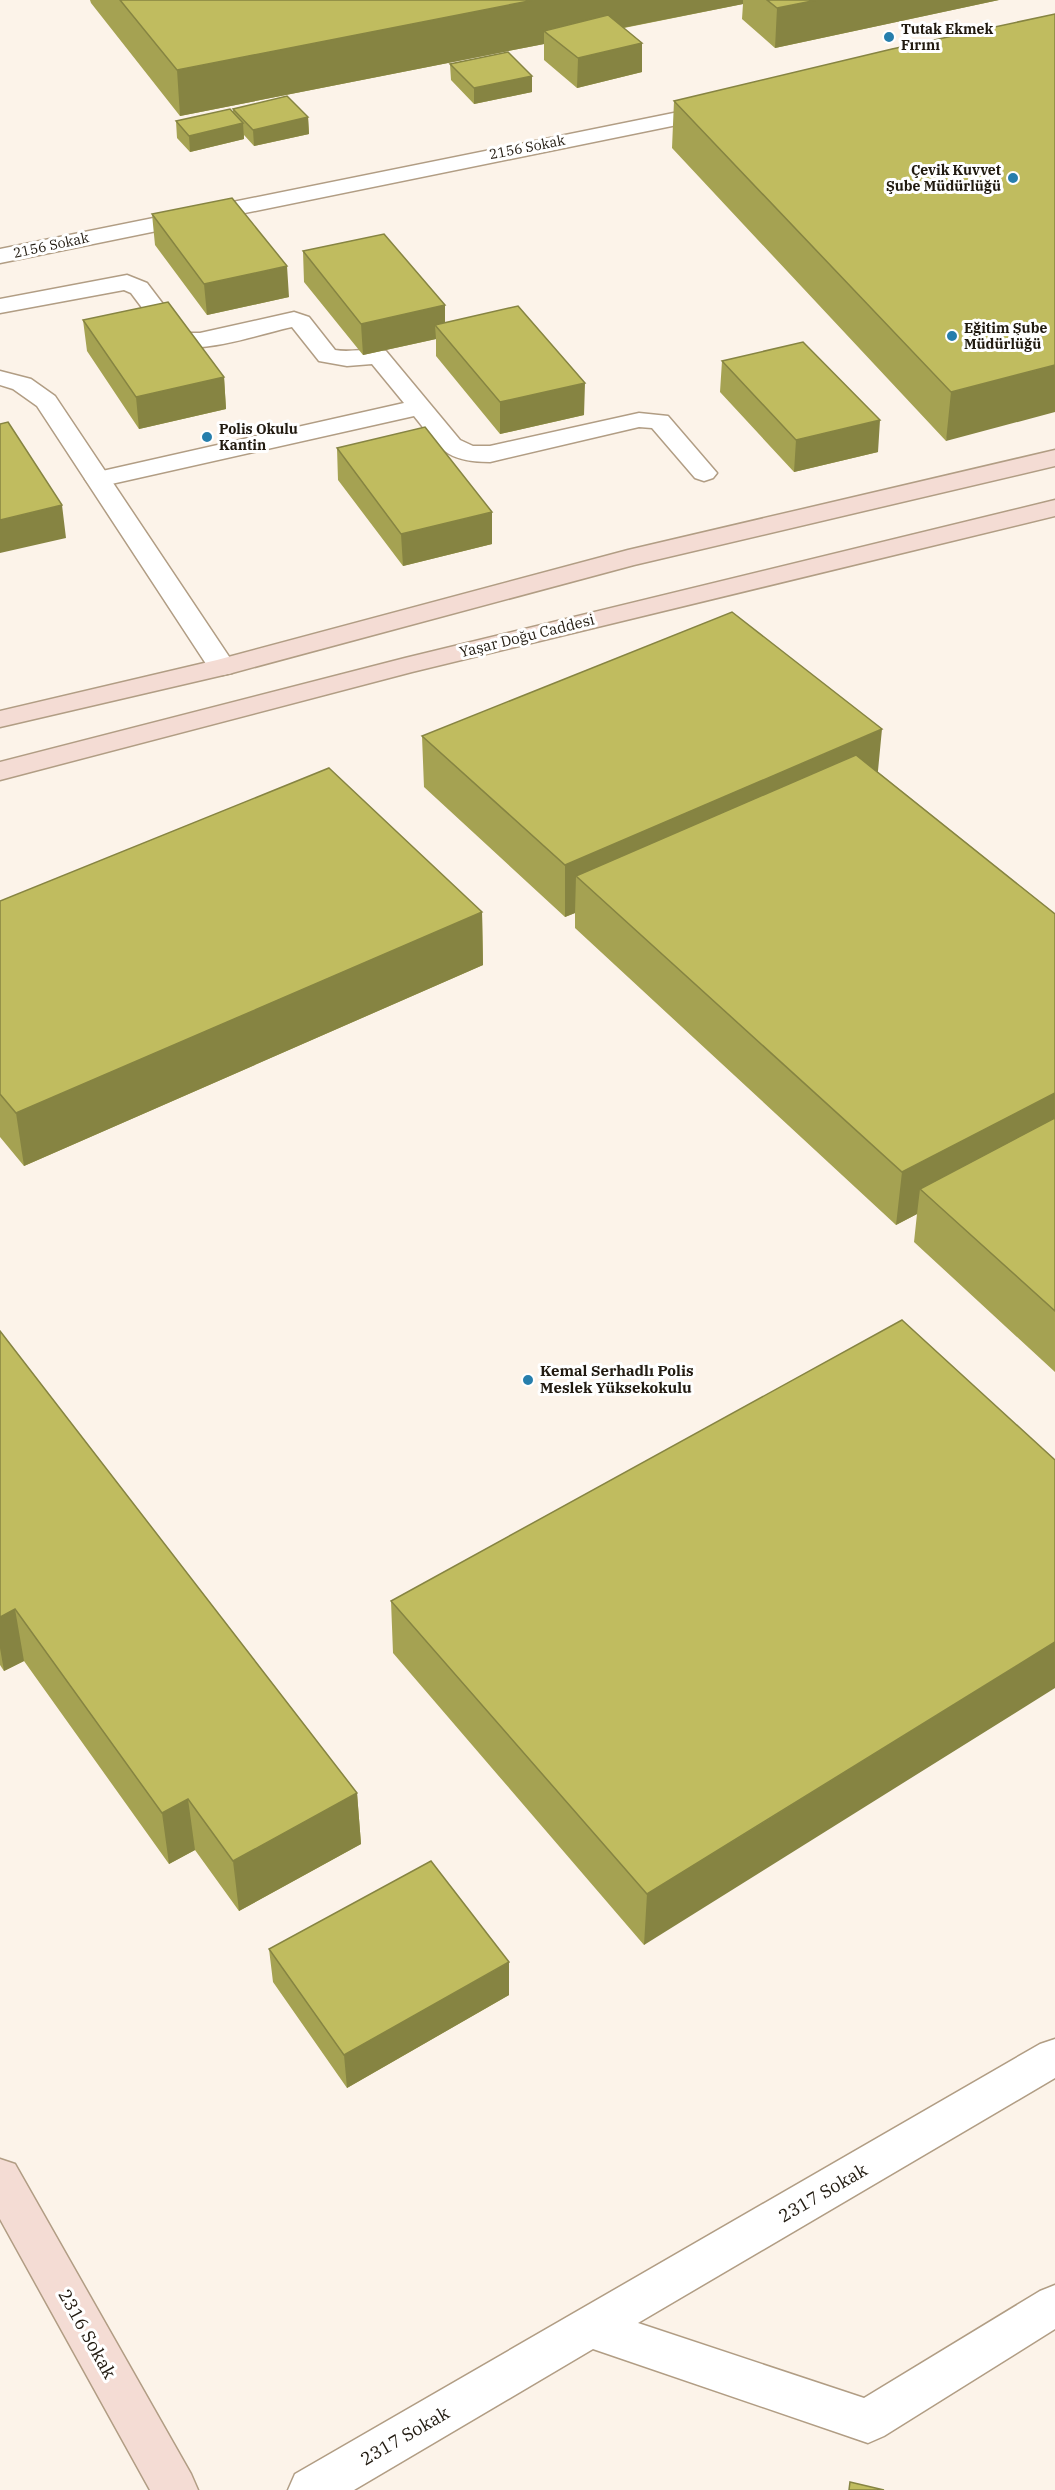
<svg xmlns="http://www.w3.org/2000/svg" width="1055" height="2490" viewBox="0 0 1055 2490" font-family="'IBM Plex Serif',serif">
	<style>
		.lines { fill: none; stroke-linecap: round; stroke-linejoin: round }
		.lane-casing { stroke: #b19d84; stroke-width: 3 }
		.street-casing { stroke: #b19d84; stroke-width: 3 }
		.secondary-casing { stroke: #b19d84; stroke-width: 3 }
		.lane { fill: #fff; fill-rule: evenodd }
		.street { fill: #fff; fill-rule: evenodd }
		.secondary { fill: #f4dcd4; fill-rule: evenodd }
		.wall { fill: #a5a252 }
		.shaded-wall { fill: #868442 }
		.building { fill: #c0bc5f; stroke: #868442; stroke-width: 1.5 }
		.poi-dot { fill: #267eac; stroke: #fff; stroke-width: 2 }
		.labels { text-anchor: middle; stroke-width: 6; stroke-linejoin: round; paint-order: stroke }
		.far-poi-label { font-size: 14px; font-weight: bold; fill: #211a10; stroke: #fff; text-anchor: start }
		.far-street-label { font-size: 14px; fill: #211a10; stroke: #fff }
		.street-label { font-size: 15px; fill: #211a10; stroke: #fff }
		.poi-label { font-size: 15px; font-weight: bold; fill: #211a10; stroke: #fff; text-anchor: start }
		.near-street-label { font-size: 18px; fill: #211a10; stroke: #fff }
	</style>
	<rect width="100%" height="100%" fill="#fcf3e9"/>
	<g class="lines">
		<g class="lane-casing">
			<path id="lane" d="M127,275L147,283L185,333H200L294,312L309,317L335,350C352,353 370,347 386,351L460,440L473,446H490L639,413L668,416L717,473L713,478L704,481L695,478L652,428L639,427L490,462C445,462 440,448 414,416L98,487L89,484L85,479L89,474L404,403L372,364L347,366L319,361L292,327C256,335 205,354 170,345L131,293L124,290L0,313V299Z"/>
		</g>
		<g class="street-casing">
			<path id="street" d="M718,104L726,105L729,110L726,115L0,263V249Z
				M0,371L31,379L55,396L236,667L232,673L222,675L212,673L37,406L13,389L0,385Z
				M1055,2039V2078L638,2323L864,2398L1040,2291L1055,2285V2329L884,2436L868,2443L593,2349L354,2490H288L295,2474L1040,2044Z"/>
		</g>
		<g class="secondary-casing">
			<path id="secondary" d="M1055,450V466L634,565L232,673L0,727V711L217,660L628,550Z
				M1055,500V516L412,672L0,780V762L405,658Z
				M0,2159L15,2164L191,2474L198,2490H150L0,2219Z"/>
		</g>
		<use href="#lane" class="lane"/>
		<use href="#street" class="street"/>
		<use href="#secondary" class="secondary"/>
	</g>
	<path class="wall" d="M90,0H999L775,48L742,19L743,4L624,28L642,43V72L577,88L544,60V44L180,116L91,3Z
		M1055,14L946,441L672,148L674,101Z
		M450,64L532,76V92L474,104L451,80Z
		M233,109L308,117L309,134L254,146L244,135V139L190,152L177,138L176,121L233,113Z
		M152,214L289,297L207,315L155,245Z
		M303,251L445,305V323L584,415L500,434L436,356V339L363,355L304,282Z
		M83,320L224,377L226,409L139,429L87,351Z
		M722,361L878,452L794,472L720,392Z
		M337,448L492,544L403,566L338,480Z
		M422,736L878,772L1055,914V1372L914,1242L917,1214L896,1225L575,928V913L565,917L424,787Z
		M0,901L482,912L483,965L24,1166L0,1137Z
		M0,1331L357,1793L361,1844L239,1911L195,1850L169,1864L24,1661L4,1671L0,1665Z
		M1055,1460L644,1945L393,1653L391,1601Z
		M269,1949L509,1995L347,2088L273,1982Z"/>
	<path class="shaded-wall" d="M534,0H743V4L556,41L544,31V44L180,116L177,70Z
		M817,0H999L775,48L777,8Z
		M642,43V72L577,88L578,58Z
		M532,76V92L474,104V88Z
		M308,117L309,134L254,146L253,130Z
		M243,123L244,139L190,152L189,136Z
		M287,266L289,297L207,315L204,284Z
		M445,305V337L435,325L436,339L363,355L361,324Z
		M1055,365V412L946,441L951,392Z
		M224,377L226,409L139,429L136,397Z
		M585,383L584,415L500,434V402Z
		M880,420L878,452L794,472L796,440Z
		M62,505L66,538L0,553V520Z
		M492,512V544L403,566L401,534Z
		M882,729L877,781L576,876L575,913L565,917V865Z
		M482,912L483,965L24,1166L16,1113Z
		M1055,1093V1141L920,1189L917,1214L896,1225L902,1172Z
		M15,1609L24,1661L4,1671L0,1648V1617Z
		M1055,1642V1688L644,1945L647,1894Z
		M357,1793L361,1844L239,1911L233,1861Z
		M188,1799L195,1850L169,1864L162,1813Z
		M509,1962V1995L347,2088L344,2055Z"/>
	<path class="building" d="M120,0H534L177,70Z
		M767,0H817L777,8Z
		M1055,14V365L951,392L674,101L892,49Z
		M608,15L642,43L578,58L544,31Z
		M508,52L532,76L474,88L450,64Z
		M287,96L308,117L253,130L233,109Z
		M230,109L243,123L189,136L176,121Z
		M232,198L287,266L204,284L152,214Z
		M384,234L445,305L361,324L303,251Z
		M168,302L224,377L136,397L83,320Z
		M518,306L585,383L500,402L435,325Z
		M803,342L880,420L796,440L722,361Z
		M8,422L62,505L0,520V424Z
		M425,427L492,512L401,534L337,448Z
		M732,612L882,729L565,865L422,736Z
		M856,755L1055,914V1093L902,1172L576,876Z
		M329,768L482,912L16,1113L0,1094V901Z
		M1055,1118V1311L920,1189Z
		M902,1320L1055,1460V1642L647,1894L391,1601Z
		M0,1331L357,1793L233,1861L188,1799L162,1813L15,1609L0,1617Z
		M431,1861L509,1962L344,2055L269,1949Z
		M850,2482L884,2490H849Z"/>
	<g class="poi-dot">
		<circle cx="889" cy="37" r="6"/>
		<circle cx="1013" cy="178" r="6"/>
		<circle cx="952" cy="336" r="6"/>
		<circle cx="207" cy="437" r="6"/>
		<circle cx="528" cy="1380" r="6"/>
	</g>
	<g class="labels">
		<g class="far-poi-label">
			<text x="901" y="34">Tutak Ekmek<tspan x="901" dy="16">Fırını</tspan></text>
			<text x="1001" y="175" text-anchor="end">Çevik Kuvvet<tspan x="1001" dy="16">Şube Müdürlüğü</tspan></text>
			<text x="964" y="333">Eğitim Şube<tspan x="964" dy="16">Müdürlüğü</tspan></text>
			<text x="219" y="434">Polis Okulu<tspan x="219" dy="16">Kantin</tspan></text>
		</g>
		<g class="far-street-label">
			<text transform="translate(527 147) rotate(-11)" y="5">2156 Sokak</text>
			<text transform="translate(51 245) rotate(-12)" y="5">2156 Sokak</text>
		</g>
		<g class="street-label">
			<text transform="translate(527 636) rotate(-14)" y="5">Yaşar Doğu Caddesi</text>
		</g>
		<g class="poi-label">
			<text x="540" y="1376">Kemal Serhadlı Polis<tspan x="540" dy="17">Meslek Yüksekokulu</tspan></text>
		</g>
		<g class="near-street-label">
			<text transform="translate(823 2193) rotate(-30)" y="6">2317 Sokak</text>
			<text transform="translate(87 2334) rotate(61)" y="6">2316 Sokak</text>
			<text transform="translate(405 2436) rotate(-30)" y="6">2317 Sokak</text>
		</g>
	</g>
</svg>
